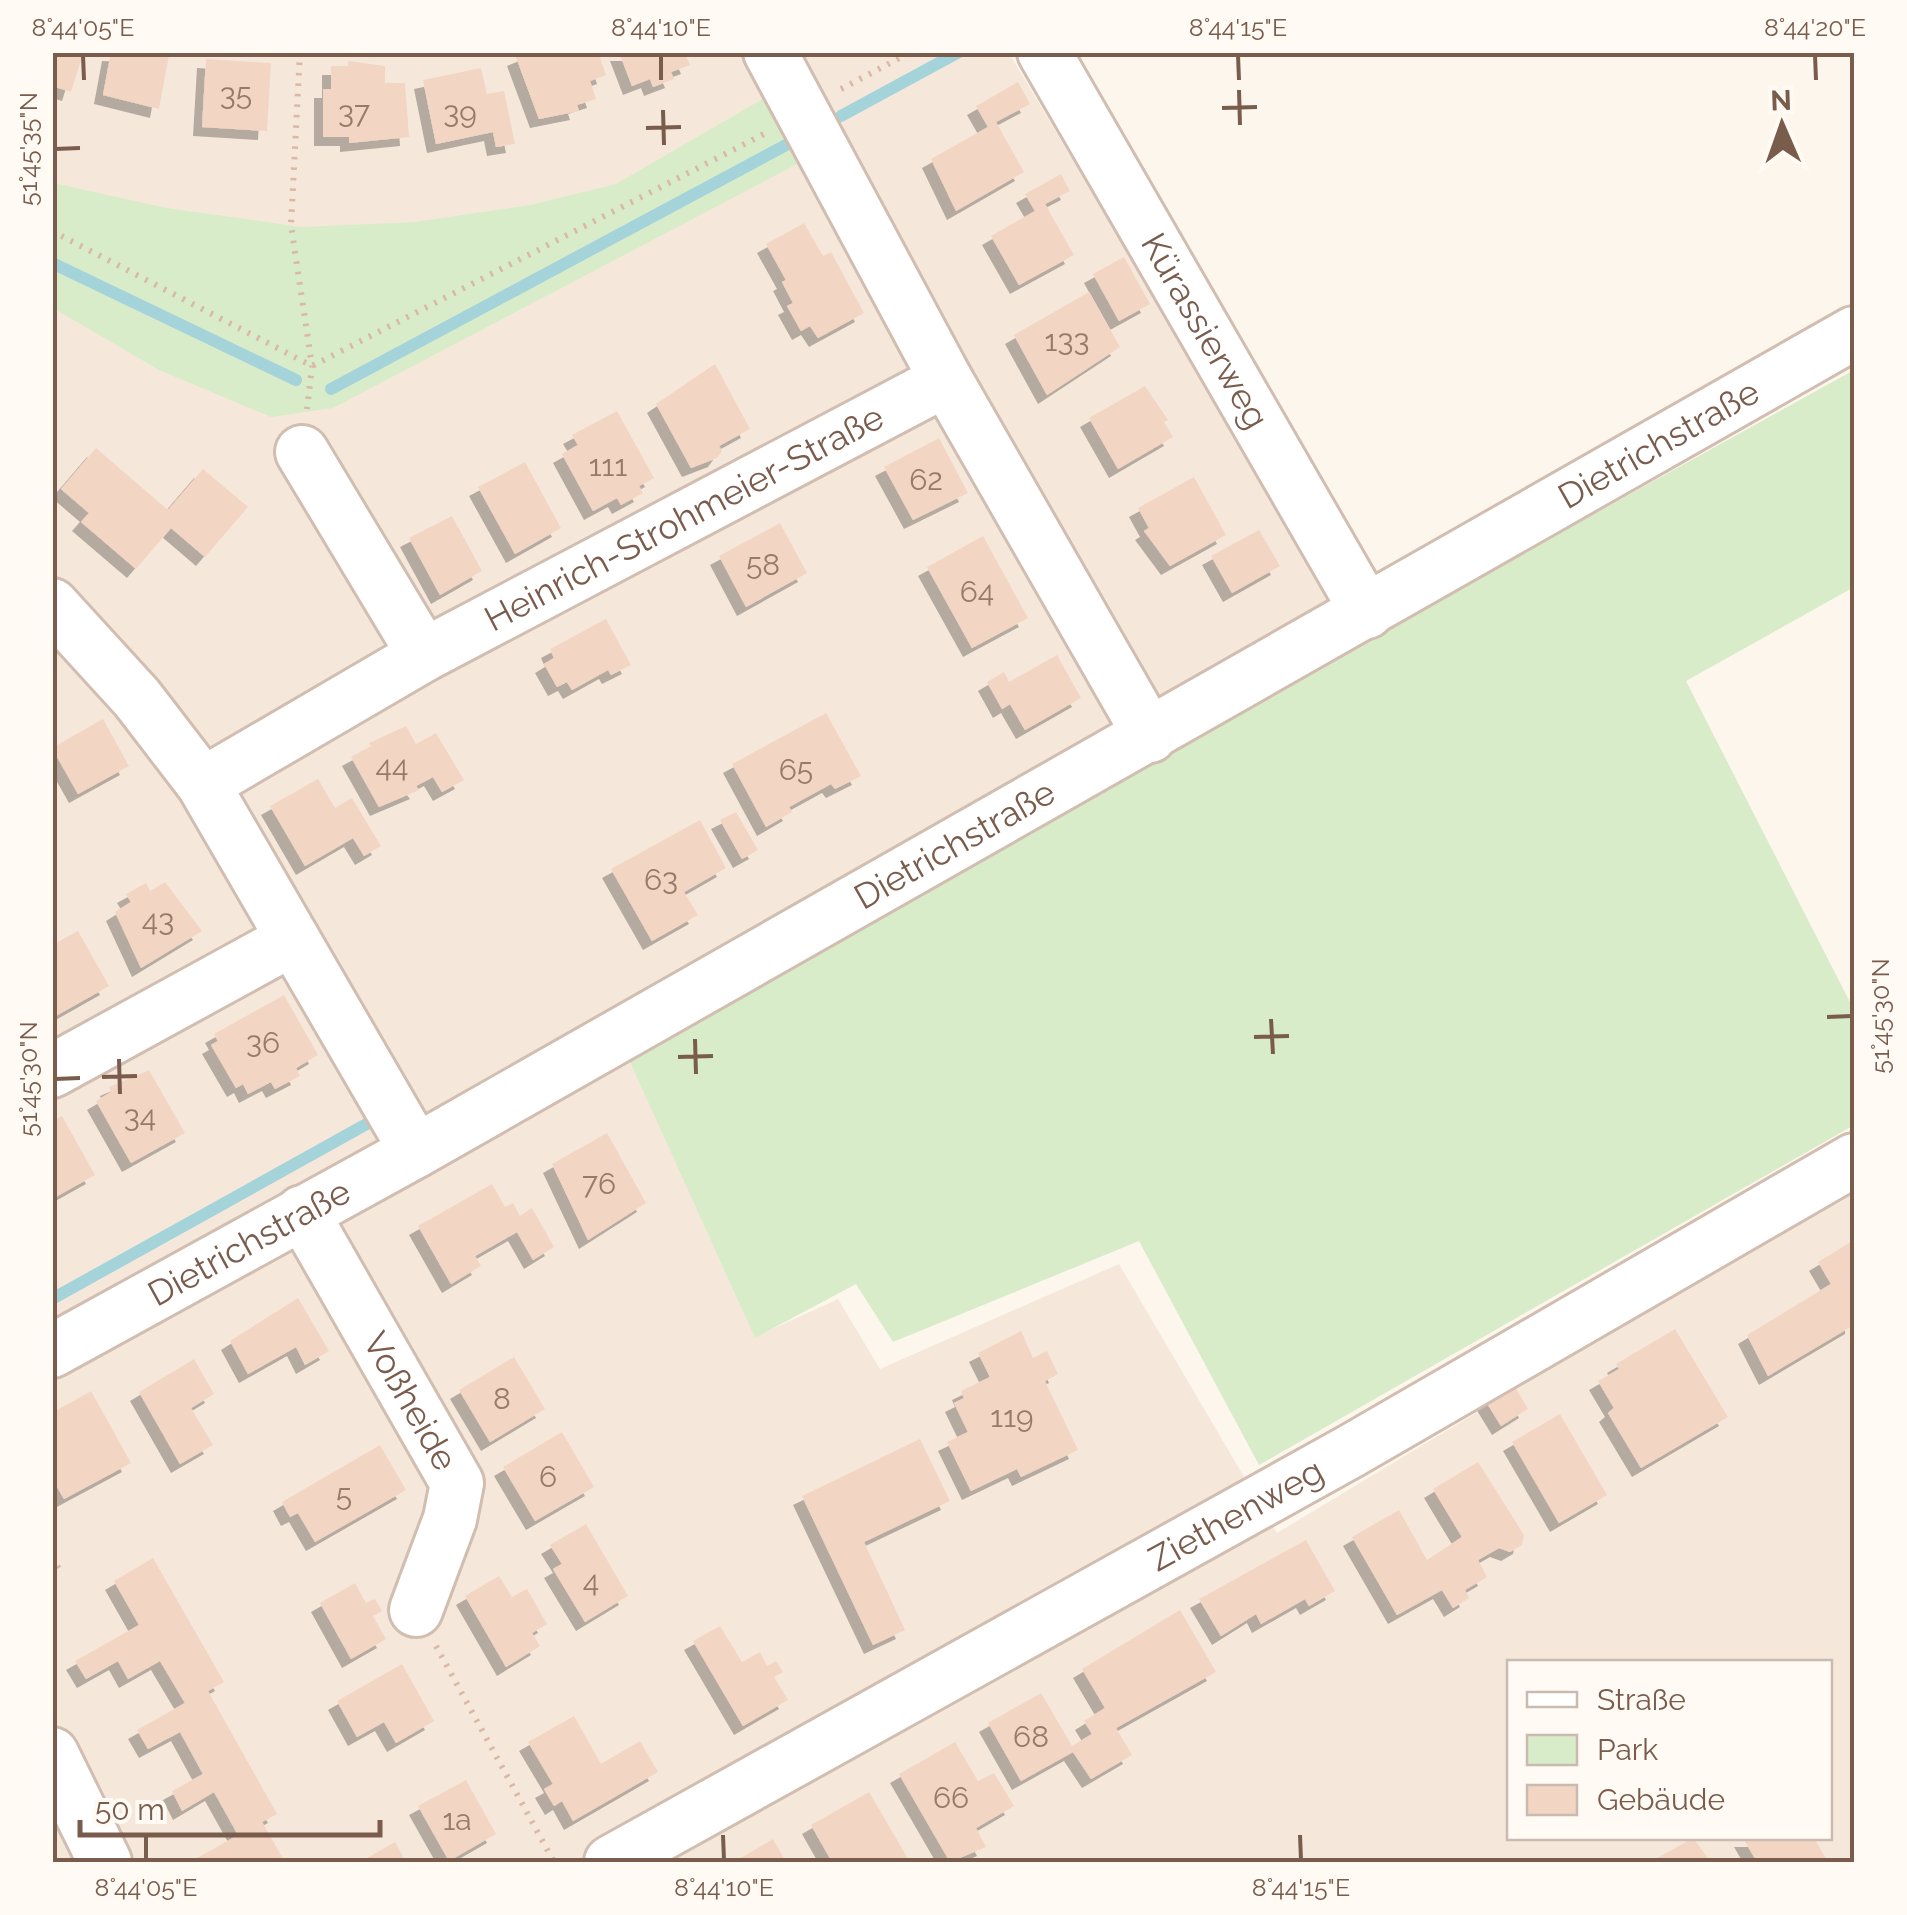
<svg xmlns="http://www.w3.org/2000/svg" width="1907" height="1915" viewBox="0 0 1907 1915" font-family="Raleway,sans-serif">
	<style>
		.residential { fill: #f5e8da; fill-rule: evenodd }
		.green { fill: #d8ecc9 }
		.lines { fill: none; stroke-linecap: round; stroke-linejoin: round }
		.stream { stroke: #a5d3da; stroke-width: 12 }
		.building { fill: #f3d5c3; filter: url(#shadow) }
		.minor-casing { stroke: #d1beb0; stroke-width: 58 }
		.path { stroke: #d9b8a5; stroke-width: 6; stroke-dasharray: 2.5 8; stroke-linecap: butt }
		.minor { stroke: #fff; stroke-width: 52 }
		.ticks { fill: none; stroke: #7a5c4d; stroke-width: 4 }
		.labels { text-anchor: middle; stroke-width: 8; stroke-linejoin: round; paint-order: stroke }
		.number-label { font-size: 30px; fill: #987a6a }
		.street-label { font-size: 35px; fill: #7a5c4d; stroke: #fffaf3 }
		.neatline { fill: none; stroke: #7a5c4d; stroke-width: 4 }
		.ticks-label { font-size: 25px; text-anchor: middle; fill: #7a5c4d }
	</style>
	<defs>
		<filter id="shadow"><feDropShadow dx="-9" dy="9" stdDeviation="0" flood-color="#0004"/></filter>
	</defs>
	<rect width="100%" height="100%" fill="#fdf6ec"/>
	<path class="residential" d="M53,53H1009L1338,606L53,1322Z
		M625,1050L755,1337L838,1299L880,1369L1119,1264L1277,1533L1854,1185V1862H53L52,1377ZM1510,1662H1830V1838H1510Z"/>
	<path class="green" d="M773,93L805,160L333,408L271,417L159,370L53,308V183L167,208L301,227L415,222L530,205L616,184Z
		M1854,370V587L1686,681L1854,1010V1125L1259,1465L1139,1241L893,1342L856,1284L755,1338L625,1051Z"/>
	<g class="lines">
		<path class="stream" d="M841,116L959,52
			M52,263L296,380
			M331,389L801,137
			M52,1299L372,1121"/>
	</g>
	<path class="building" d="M52,52L82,57L71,92L52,86Z
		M111,52L169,55L159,109L103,95Z
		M528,52H598L606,75L590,81L596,99L577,105L579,111L539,119L516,57Z
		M619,52H693L686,56L690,65L671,72L674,79L653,87L650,79L632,86Z
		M206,59L271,63L267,131L202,127Z
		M348,61L385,66V83H405L409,137L349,143V137H323V89H331V66H348Z
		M481,68L487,94L504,91L515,144L496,147L493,132L436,144L423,80Z
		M1018,82L1030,104L996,122L1024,172L956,211L931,159L988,127L976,106Z
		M1061,174L1070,191L1045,204L1074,255L1019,285L991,236L1035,211L1025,194Z
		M804,223L823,256L831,252L864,313L818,338L810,326L801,331L787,306L793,303L782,282L786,280L766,244Z
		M1124,257L1150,304L1119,321L1093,274Z
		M1089,292L1120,347L1047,395L1014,335Z
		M715,364L750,429L719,446L722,451L717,458L691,468L656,404Z
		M1145,386L1168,420L1164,422L1173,437L1118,469L1089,418Z
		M617,411L654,478L639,486L643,493L621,505L617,498L593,511L562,454L578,445L572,435Z
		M939,438L968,493L913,520L884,467Z
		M96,448L168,510L203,469L248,507L205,557L171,528L136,569L81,522L89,513L61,489Z
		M525,462L561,528L515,554L478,487Z
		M1194,477L1226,535L1170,566L1144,531L1149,528L1138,508Z
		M452,516L482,571L440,595L409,538Z
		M780,523L807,573L746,607L719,556Z
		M1259,530L1280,566L1232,593L1211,556Z
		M983,536L1028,618L972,648L927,567Z
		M606,619L631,665L611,675L608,670L572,690L567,682L557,687L544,664L554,658L550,649Z
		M1057,655L1081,698L1025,730L1010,704L1002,709L987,682L1004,672L1009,682Z
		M826,713L861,776L835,789L831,784L789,807L792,812L766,827L732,764Z
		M103,719L129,766L78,794L52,748Z
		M406,726L416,744L436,733L464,780L442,792L433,777L416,786L419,790L379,807L351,757L371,746L369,743Z
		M318,779L335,808L352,798L381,846L364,856L353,838L305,866L270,806Z
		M736,812L758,850L742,859L720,820Z
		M700,820L726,868L684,892L698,915L652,941L611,869Z
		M165,882L202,931L141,968L115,912L131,902L126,894L146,883L150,891Z
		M78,931L109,986L54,1017L52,945Z
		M284,995L318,1055L296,1068L300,1076L275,1089L271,1082L248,1094L243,1084L236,1088L211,1045L218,1041L214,1034Z
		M149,1070L185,1133L131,1163L96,1101L111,1092L109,1087Z
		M62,1116L95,1175L52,1199V1121Z
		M607,1133L646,1203L588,1240L552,1164Z
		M492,1184L505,1207L513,1203L520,1216L532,1208L554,1247L533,1260L517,1232L475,1256L481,1266L451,1284L418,1226Z
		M1854,1240V1325L1768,1376L1747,1335L1831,1284L1818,1262Z
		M298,1298L329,1351L305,1365L296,1347L248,1374L230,1341Z
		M1675,1329L1728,1417L1641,1468L1608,1413L1614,1408L1598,1381L1619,1369L1616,1364Z
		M1021,1331L1033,1358L1047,1351L1058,1374L1045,1381L1078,1450L1021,1477L1017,1469L971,1491L947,1442L968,1432L954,1403L964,1398L961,1391L990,1377L978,1353Z
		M514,1357L545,1409L490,1442L459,1390Z
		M194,1359L214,1394L191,1408L213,1445L180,1464L139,1392Z
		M1510,1378L1528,1409L1501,1426L1482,1395Z
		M91,1391L131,1463L64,1499L52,1478V1413Z
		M1560,1414L1607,1495L1559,1523L1512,1442Z
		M562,1432L594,1487L535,1521L503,1467Z
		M920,1439L950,1501L864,1542L905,1630L873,1645L802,1496Z
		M380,1445L406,1490L315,1542L298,1513L290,1517L282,1502Z
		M1478,1462L1524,1535L1522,1545L1510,1552L1499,1548L1478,1560L1487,1577L1465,1590L1469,1598L1453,1608L1442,1590L1397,1615L1352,1537L1399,1510L1427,1560L1462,1537L1433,1489Z
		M586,1524L628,1596L585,1622L553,1569L562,1564L550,1545Z
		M1306,1540L1335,1591L1309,1606L1305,1599L1261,1624L1256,1614L1221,1636L1199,1599Z
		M153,1558L224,1682L208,1691L277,1814L262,1822L285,1862H190L238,1835L214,1792L182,1811L172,1791L203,1774L180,1732L148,1749L137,1730L185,1703L160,1661L128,1679L118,1661L86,1679L75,1661L139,1625L114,1581Z
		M499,1576L512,1597L527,1589L547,1624L532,1633L540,1646L506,1667L465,1596Z
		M355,1583L366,1603L375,1599L382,1611L373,1616L386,1639L351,1659L320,1603Z
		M1180,1610L1216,1672L1116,1728L1132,1755L1091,1779L1073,1752L1021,1781L988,1723L1041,1693L1072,1746L1092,1734L1084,1721L1105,1708L1082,1669Z
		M720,1626L742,1662L760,1652L767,1666L776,1661L783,1672L774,1677L788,1700L743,1726L693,1641Z
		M402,1664L434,1721L396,1743L384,1722L357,1737L337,1701Z
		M574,1716L601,1764L640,1741L658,1772L573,1821L562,1801L554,1806L544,1789L553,1784L528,1742Z
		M955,1742L978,1781L994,1773L1014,1806L976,1828L986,1847L950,1862L899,1774Z
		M466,1780L496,1834L449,1861L418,1806Z
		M869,1792L910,1862H832L811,1825Z
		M1693,1838L1711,1862H1650Z
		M1743,1838H1814L1828,1862H1757Z
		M773,1839L786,1862H734Z
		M395,1842L406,1862H360Z"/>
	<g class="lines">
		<g class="minor-casing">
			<g id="minor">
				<path d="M770,52L946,380L1150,736"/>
				<path id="s1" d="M1044,52L1367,612"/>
				<path d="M302,452L424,655"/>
				<path d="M52,605L137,698L203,784L416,1151"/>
				<path id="s2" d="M203,784L424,655L946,380"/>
				<path d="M52,1071L293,939"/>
				<path id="s3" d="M302,1212L457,1483L450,1519L416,1610"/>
				<path id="s4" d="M52,1351L416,1151L1854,333"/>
				<path d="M52,1754L105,1862"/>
				<path id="s5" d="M611,1862L1351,1451L1854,1160"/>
			</g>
		</g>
		<path class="path" d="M300,52L291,225L312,366L307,409
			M841,89L911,52
			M52,231L312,366L766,133
			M52,1557L59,1569L52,1573
			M436,1646L554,1862"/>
		<use href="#minor" class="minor"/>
	</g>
	<path class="ticks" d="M83,55L84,80M661,55V80M1238,55L1239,80M1815,55L1816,80M1239,90L1240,125M1222,108L1257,107M663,110L664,145M646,128L681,127M55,149L80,148M1827,1017L1852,1016M1271,1019L1273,1054M1254,1037L1289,1036M695,1039L696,1074M678,1057L713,1056M119,1059L120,1094M102,1077L137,1076M55,1079L80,1078M146,1835V1860M723,1835L724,1860M1300,1835L1301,1860"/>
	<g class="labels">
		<g class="number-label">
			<text x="236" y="105">35</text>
			<text x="354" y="123">37</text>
			<text x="460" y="123">39</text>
			<text x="1067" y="351">133</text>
			<text x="608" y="476">111</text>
			<text x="926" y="490">62</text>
			<text x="763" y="575">58</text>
			<text x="977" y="602">64</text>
			<text x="392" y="777">44</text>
			<text x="796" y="780">65</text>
			<text x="661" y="890">63</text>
			<text x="158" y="931">43</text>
			<text x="263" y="1053">36</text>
			<text x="140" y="1127">34</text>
			<text x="599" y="1194">76</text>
			<text x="502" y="1409">8</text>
			<text x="1012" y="1427">119</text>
			<text x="548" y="1487">6</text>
			<text x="344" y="1506">5</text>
			<text x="591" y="1592">4</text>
			<text x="1031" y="1747">68</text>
			<text x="951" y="1808">66</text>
			<text x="457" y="1830">1a</text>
		</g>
		<g class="street-label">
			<text dy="12" stroke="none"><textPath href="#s1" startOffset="322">Kürassierweg</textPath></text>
			<text dy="12" stroke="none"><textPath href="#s4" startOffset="1845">Dietrichstraße</textPath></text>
			<text dy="12" stroke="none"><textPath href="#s2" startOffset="550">Heinrich-Strohmeier-Straße</textPath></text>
			<text dy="12" stroke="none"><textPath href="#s4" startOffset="1035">Dietrichstraße</textPath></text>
			<text dy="12" stroke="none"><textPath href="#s4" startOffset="225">Dietrichstraße</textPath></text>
			<text dy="12" stroke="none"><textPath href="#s3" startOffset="218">Voßheide</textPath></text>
			<text dy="12" stroke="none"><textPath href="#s5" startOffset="715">Ziethenweg</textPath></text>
		</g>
	</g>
	<rect width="1907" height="1915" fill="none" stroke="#fffaf3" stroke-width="110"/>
	<rect x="1507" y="1660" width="325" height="180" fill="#fffaf3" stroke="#cabbb1" stroke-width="2.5"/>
	<rect x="1527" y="1692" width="50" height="15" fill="#ffffff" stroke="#cabbb1" stroke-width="2.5"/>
	<text x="1597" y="1710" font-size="30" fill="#7a5c4d">Straße</text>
	<rect x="1527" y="1735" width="50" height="30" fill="#d8ecc9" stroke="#cabbb1" stroke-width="2.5"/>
	<text x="1597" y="1760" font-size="30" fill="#7a5c4d">Park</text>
	<rect x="1527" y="1785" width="50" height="30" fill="#f3d5c3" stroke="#cabbb1" stroke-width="2.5"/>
	<text x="1597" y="1810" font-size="30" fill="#7a5c4d">Gebäude</text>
	<g transform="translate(1782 125) rotate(358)" stroke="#fffaf3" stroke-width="8" paint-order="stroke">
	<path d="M0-8L18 38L0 25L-18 38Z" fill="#7a5c4d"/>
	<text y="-15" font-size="28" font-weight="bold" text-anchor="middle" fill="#7a5c4d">N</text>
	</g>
	<path d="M80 1820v15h300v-15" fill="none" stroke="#7a5c4d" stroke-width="5"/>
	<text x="95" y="1820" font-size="30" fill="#7a5c4d" stroke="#fffaf3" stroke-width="8" paint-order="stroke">50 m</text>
	<rect x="55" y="55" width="1797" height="1805" class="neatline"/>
	<g class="ticks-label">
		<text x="83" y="36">8°44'05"E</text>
		<text x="661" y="36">8°44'10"E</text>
		<text x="1238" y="36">8°44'15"E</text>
		<text x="1815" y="36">8°44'20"E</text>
		<text transform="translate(28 149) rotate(-90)" y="9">51°45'35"N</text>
		<text transform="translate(1880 1016) rotate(-90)" y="9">51°45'30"N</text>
		<text transform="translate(28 1079) rotate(-90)" y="9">51°45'30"N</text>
		<text x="146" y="1896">8°44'05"E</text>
		<text x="724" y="1896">8°44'10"E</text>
		<text x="1301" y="1896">8°44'15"E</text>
	</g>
</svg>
